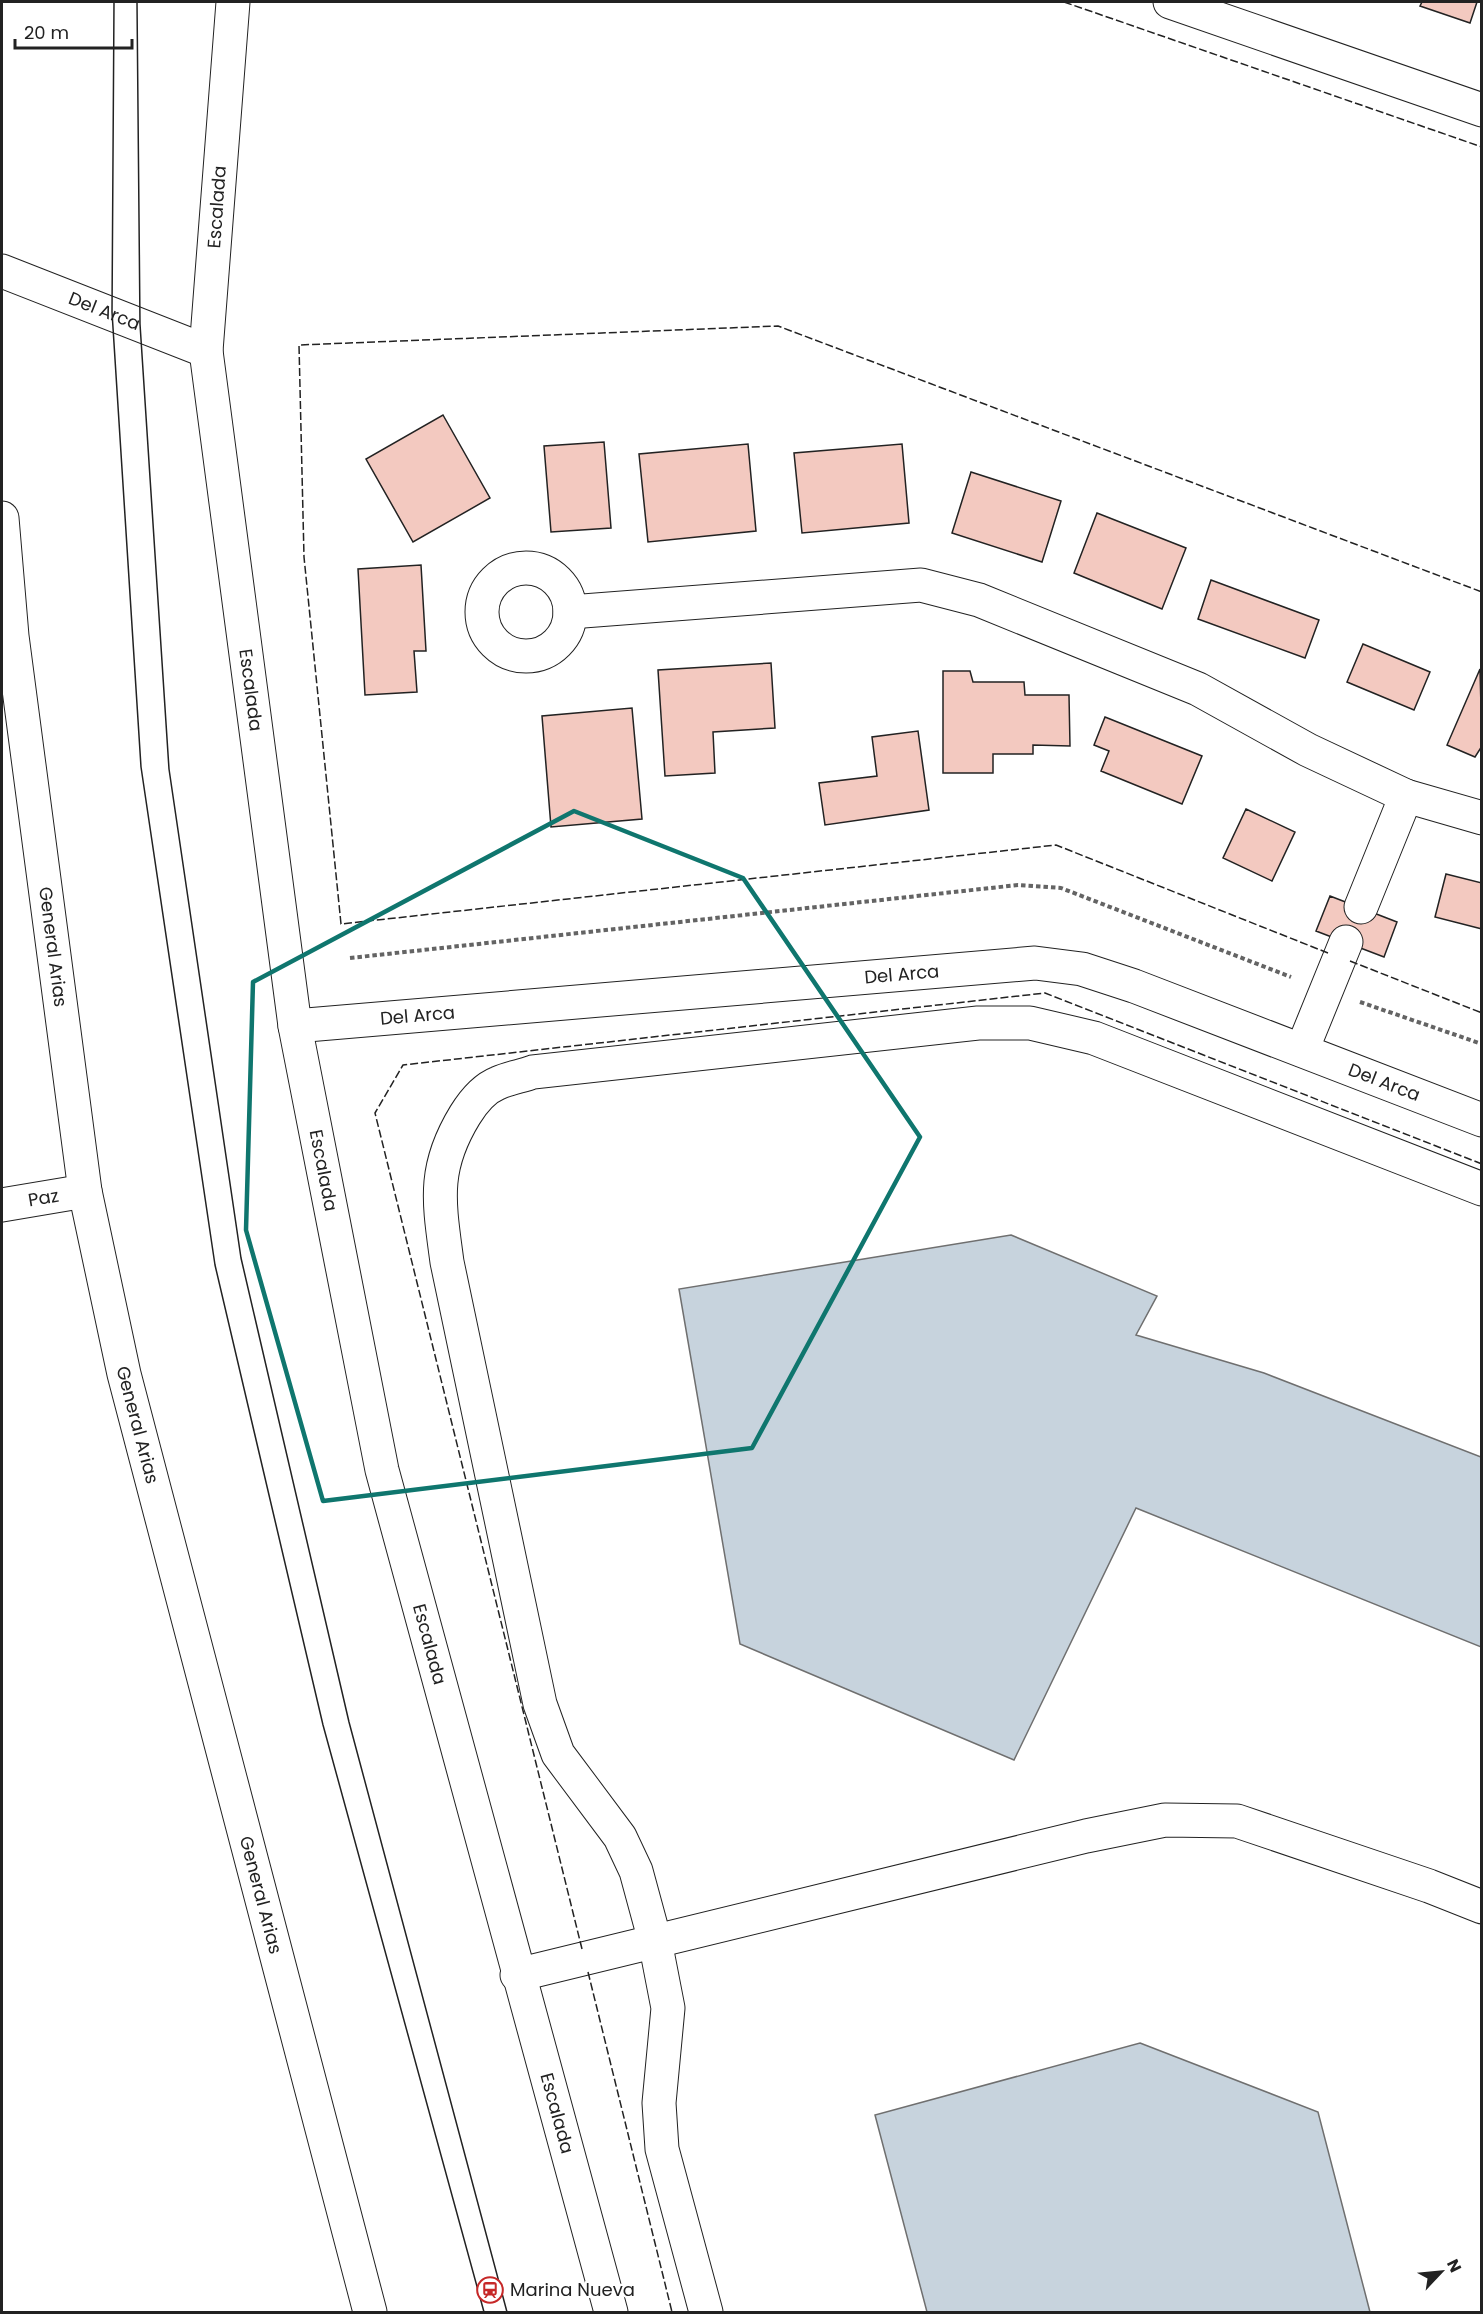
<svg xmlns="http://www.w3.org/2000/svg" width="1483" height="2314" viewBox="0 0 1483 2314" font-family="Poppins,sans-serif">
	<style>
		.water { fill: #c7d3dd; stroke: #6f6f6f; stroke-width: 1.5 }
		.building { fill: #f3c9c0; stroke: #222; stroke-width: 1.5 }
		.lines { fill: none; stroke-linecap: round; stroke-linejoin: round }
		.minor-casing { stroke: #222; stroke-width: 35 }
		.tertiary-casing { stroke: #222; stroke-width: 35 }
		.path { stroke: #646464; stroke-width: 4; stroke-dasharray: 4.5 3; stroke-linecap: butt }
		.minor { stroke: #fff; stroke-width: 33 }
		.tertiary { stroke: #fff; stroke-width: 33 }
		.tram { stroke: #222; stroke-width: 1.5 }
		.fence { stroke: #222; stroke-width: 1.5; stroke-dasharray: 8 3; stroke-linecap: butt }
		.marked { fill: none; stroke: #0f766e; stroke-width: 4.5; stroke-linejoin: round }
		.labels { text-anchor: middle; stroke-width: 4.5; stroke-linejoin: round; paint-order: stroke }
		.street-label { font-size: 18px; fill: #222; stroke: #fff }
		.poi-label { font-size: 18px; fill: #222; stroke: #fff; text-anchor: start }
	</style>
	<rect width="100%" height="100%" fill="#fff"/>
	<path class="water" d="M1011,1235L1157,1296L1136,1335L1264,1373L1481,1457V1647L1136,1508L1014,1760L740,1644L679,1289Z
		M1140,2043L1318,2112L1370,2312H927L875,2115Z"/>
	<path class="building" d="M1422,2H1477L1470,23L1420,6Z
		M443,415L490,498L413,542L366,459Z
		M604,442L611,528L551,532L544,446Z
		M748,444L756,531L648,542L639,454Z
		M902,444L909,523L802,533L794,453Z
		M971,472L1061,501L1042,562L952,533Z
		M1097,513L1186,548L1162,609L1074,573Z
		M421,565L426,651H414L417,692L365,695L358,569Z
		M1211,580L1319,620L1305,658L1198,619Z
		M1363,644L1430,672L1414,710L1347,682Z
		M771,663L775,728L713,732L715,773L665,776L658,670Z
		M1480,669L1482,746L1475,757L1447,745Z
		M943,671H970L973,682H1024L1025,695H1069L1070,746L1033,745V754H993V773H943Z
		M632,708L642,819L551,827L542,716Z
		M1105,717L1202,756L1182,804L1101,771L1109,751L1094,745Z
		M918,731L929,810L825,825L819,783L877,776L872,737Z
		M1246,809L1295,832L1272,881L1223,858Z
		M1446,874L1482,883V929L1435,917Z
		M1330,896L1397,922L1384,957L1316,931Z"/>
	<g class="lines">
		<g class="minor-casing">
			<g id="minor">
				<path id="s1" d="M233,2L206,351L295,1026L382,1470L611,2312"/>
				<path d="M1170,2L1482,110"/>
				<path id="s2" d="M2,518L12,636L85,1191L124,1374L370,2312"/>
				<circle cx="526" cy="612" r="44"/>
				<path d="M570,612L921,585L979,600L1198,689L1308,750L1406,796L1482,818"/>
				<path d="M1361,907L1406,796"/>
				<path id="s3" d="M295,1026L1035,963L1082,969L1134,986L1482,1120"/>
				<path d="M1302,1050L1346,942"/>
				<path id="s4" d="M2,1205L85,1191"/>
				<path d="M517,1975L1086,1836L1165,1820L1237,1821L1429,1886L1482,1907"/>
				<path d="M706,2312L662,2149L659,2103L668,2008L655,1941L636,1871L620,1837L558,1754L540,1704L447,1262C439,1202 432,1169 465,1115C473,1102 483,1089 498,1083C509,1078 522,1076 533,1072L978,1023H1030L1094,1038L1482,1189"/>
			</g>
		</g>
		<g class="tertiary-casing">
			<g id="tertiary">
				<path id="s5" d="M2,271L206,351"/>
			</g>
		</g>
		<path class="path" d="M350,958L1018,885L1061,888L1291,977
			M1360,1002L1482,1044"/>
		<use href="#minor" class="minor"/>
		<use href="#tertiary" class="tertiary"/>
		<path class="tram" d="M114,2L112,312L141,767L215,1265L323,1725L484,2312
			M137,2L140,324L169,769L241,1258L349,1722L507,2312"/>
		<path class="fence" d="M1064,2L1482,147
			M1328,953L1056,845L341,924L304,557L299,345L778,326L1482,592
			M1350,961L1482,1013
			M582,1949L375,1113L403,1065L1045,993L1482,1164
			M588,1972L672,2312"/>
	</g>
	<path class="marked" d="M574,811L743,878L920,1137L752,1448L323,1501L246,1230L253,982Z"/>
	<defs>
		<g id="station-ring" transform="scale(1.35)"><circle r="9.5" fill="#fff" stroke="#c62828" stroke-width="1.5"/><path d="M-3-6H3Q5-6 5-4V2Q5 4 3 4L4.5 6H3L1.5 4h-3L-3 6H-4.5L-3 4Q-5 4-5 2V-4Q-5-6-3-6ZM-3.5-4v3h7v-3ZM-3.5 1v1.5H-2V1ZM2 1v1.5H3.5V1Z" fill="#c62828"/></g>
	</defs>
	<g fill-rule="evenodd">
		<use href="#station-ring" x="490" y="2290"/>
	</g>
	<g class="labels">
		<g class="street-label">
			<text transform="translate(217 207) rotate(-86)" y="6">Escalada</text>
			<text dy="6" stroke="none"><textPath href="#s5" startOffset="110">Del Arca</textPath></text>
			<text dy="6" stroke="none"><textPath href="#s1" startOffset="692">Escalada</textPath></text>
			<text dy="6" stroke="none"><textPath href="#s2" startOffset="432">General Arias</textPath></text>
			<text dy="6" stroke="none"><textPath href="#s3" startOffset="609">Del Arca</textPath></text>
			<text dy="6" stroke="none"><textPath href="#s3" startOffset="123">Del Arca</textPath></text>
			<text dy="6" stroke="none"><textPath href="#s3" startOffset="1113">Del Arca</textPath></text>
			<text dy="6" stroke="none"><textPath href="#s1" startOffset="1178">Escalada</textPath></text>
			<text dy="6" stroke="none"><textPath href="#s4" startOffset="42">Paz</textPath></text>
			<text dy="6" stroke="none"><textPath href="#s2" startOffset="918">General Arias</textPath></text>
			<text dy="6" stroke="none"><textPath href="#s1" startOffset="1664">Escalada</textPath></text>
			<text dy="6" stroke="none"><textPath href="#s2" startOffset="1404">General Arias</textPath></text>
			<text dy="6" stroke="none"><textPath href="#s1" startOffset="2150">Escalada</textPath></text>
		</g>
		<g class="poi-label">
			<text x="510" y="2296">Marina Nueva</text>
		</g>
	</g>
	<rect width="1483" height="2314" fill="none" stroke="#222222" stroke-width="6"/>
	<g transform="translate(1441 2272) rotate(64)" stroke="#ffffff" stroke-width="4.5" paint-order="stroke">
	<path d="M0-4.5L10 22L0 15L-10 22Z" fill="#222222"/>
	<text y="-9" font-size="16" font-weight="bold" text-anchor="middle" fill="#222222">N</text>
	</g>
	<path d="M15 39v9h117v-9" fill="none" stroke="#222222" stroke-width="3"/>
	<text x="24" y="39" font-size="18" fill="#222222" stroke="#ffffff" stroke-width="4.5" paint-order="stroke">20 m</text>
</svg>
